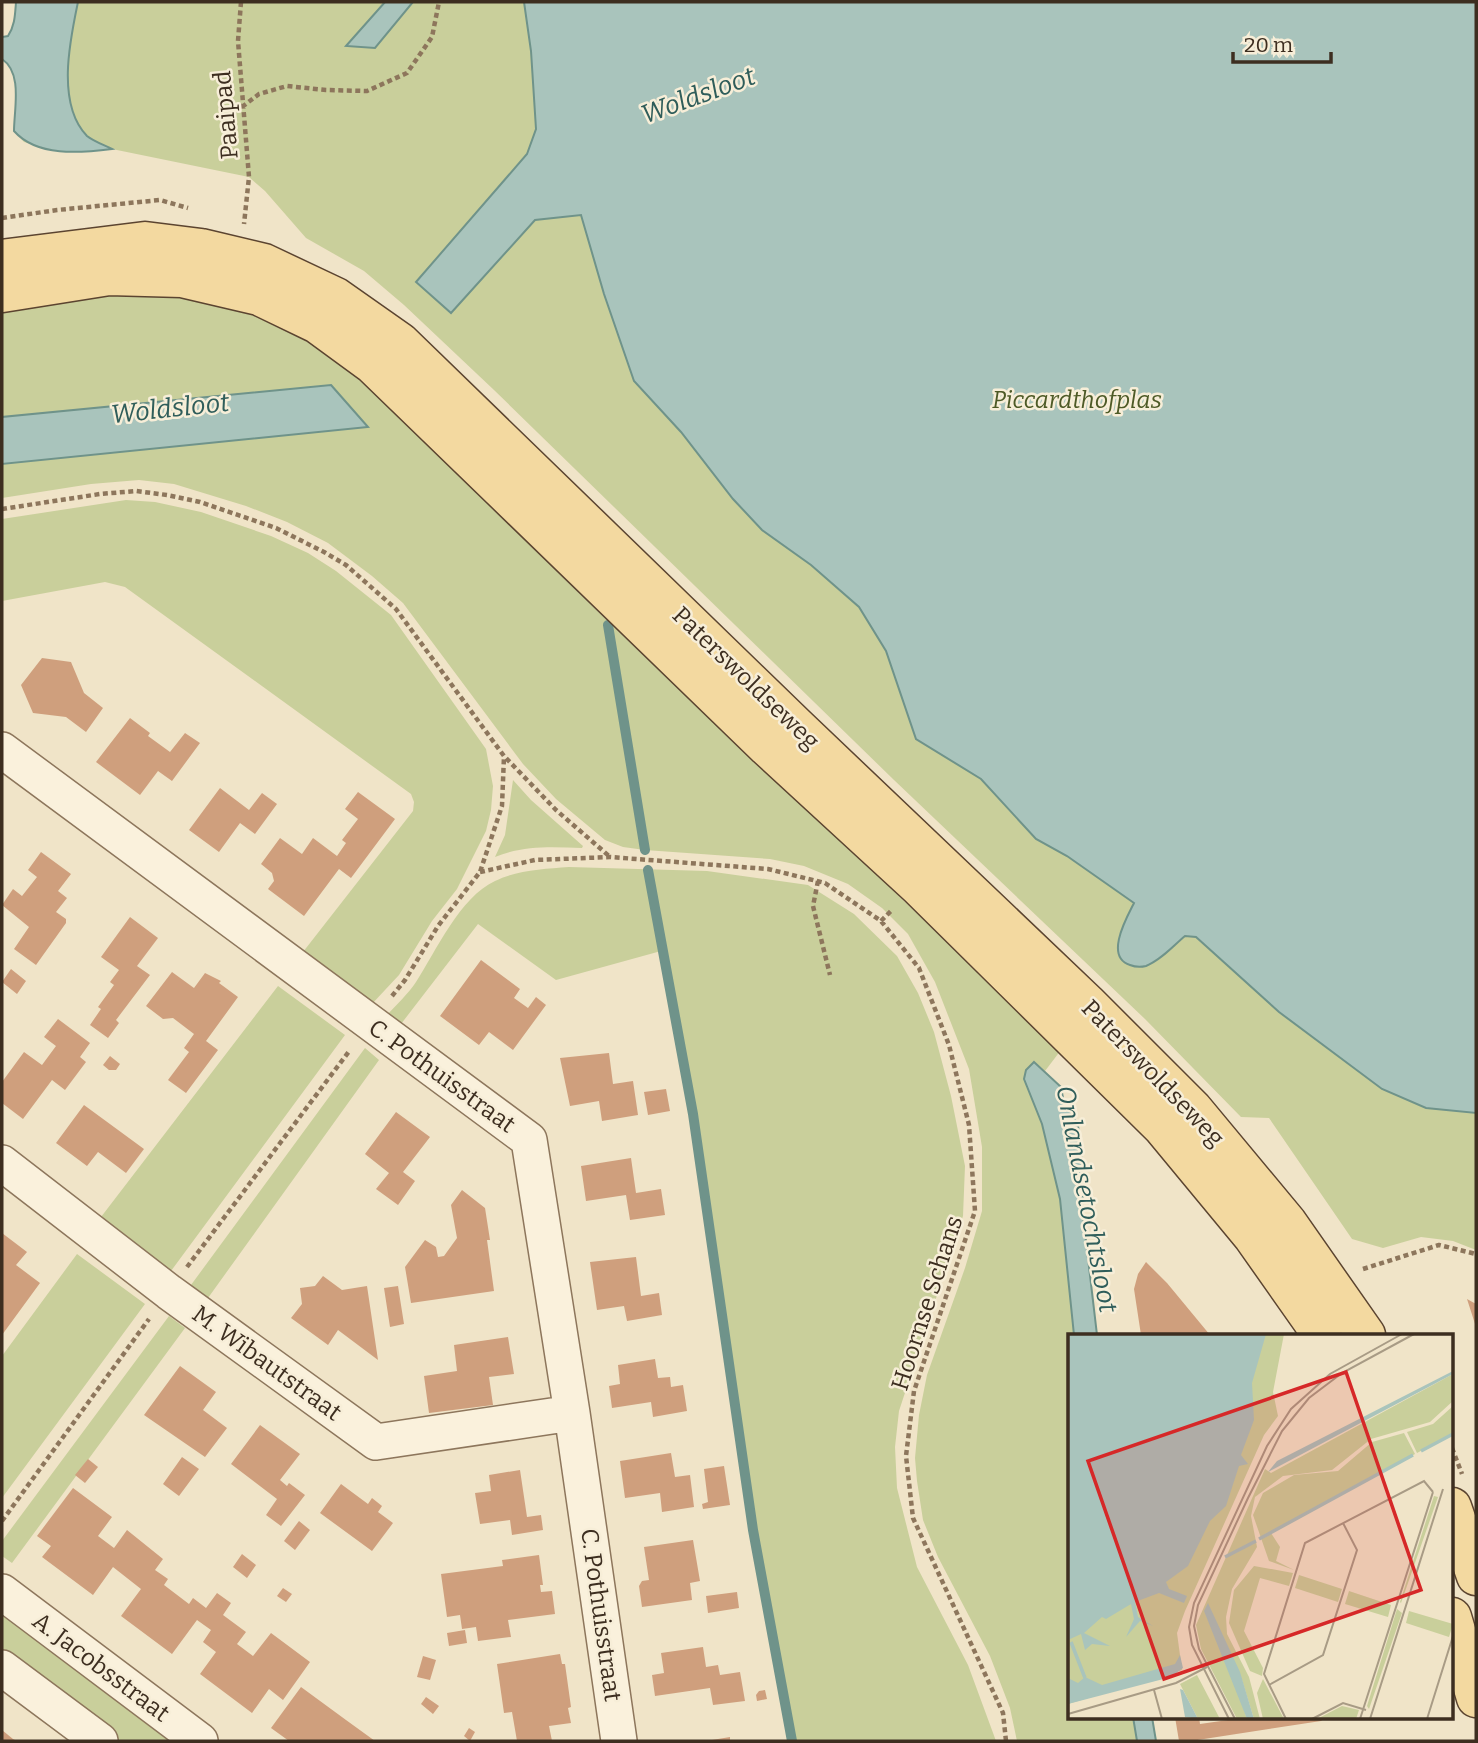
<svg xmlns="http://www.w3.org/2000/svg" width="1478" height="1743" viewBox="0 0 1478 1743" font-family="Bitter,serif">
	<style>
		.green { fill: #c9cf9b }
		.water { fill: #a9c4bc; stroke: #6f938a; stroke-width: 2 }
		.lines { fill: none; stroke-linecap: round; stroke-linejoin: round }
		.stream { stroke: #6f938a; stroke-width: 10 }
		.building { fill: #cf9f7d }
		.minor-casing { stroke: #8d765c; stroke-width: 38 }
		.major-casing { stroke: #5b4430; stroke-width: 41 }
		.path { stroke: #8d765c; stroke-width: 4.5; stroke-dasharray: 5 3.5; stroke-linecap: butt }
		.minor { stroke: #faf1dc; stroke-width: 35 }
		.major { stroke: #f3d9a0; stroke-width: 38 }
		.labels { text-anchor: middle; stroke-width: 5; stroke-linejoin: round; paint-order: stroke }
		.street-label { font-size: 24px; fill: #3d2e20; stroke: #f7eed8 }
		.park-label { font-size: 24px; font-style: italic; fill: #4d5a26; stroke: #f7eed8 }
		.water-label { font-size: 26px; font-style: italic; fill: #2f5d5a; stroke: #f7eed8 }
		.inset-river { fill: none; stroke: #a9c4bc; stroke-width: 3.5 }
		.inset-road { fill: none; stroke: #a89b85; stroke-width: 2 }
		.view { fill: #d62828; fill-opacity: 0.15; stroke: #d62828; stroke-width: 3.5 }
		.inset-edge { fill: none; stroke: #3d2e20; stroke-width: 3.5 }
	</style>
	<rect width="100%" height="100%" fill="#f0e4c8"/>
	<path class="green" d="M16,2H1476V1250L1453,1241L1421,1237L1383,1248L1352,1239L1269,1118L1241,1117L1145,1019L894,780L494,390L404,305L364,271L306,238L265,191L249,177L112,149L81,152L49,149L24,142L14,131C14,109 23,73 2,59V37L8,36C15,25 16,15 16,2Z
		M101,291L208,296L309,334L367,382L908,888L899,896L1061,1050L1045,1071L1033,1062L1028,1090L1042,1124L1060,1199L1074,1335H1070V1717H1133L1137,1741H1017L1010,1708L990,1656L938,1557L923,1520L917,1481L915,1458L919,1415L927,1375L965,1268L982,1211V1147L969,1069L935,982L908,934L882,908L848,884L804,866L770,859L645,850L623,847L605,840L556,799L523,764L403,603L372,576L328,543L287,522L246,506L174,484L139,480L91,484L2,498V464L367,426L331,385L2,417V304Z
		M126,500L155,502L201,512L271,536L308,553L336,571L391,615L486,749L493,786L491,810L486,831L457,889L432,921L399,975L371,1005L303,952L413,811L414,802L411,794L125,587L105,582L2,601V519Z
		M513,780L531,800L583,846L582,848C552,847 524,845 495,857L505,835Z
		M569,867L707,871L808,885L854,914L897,956L918,993L934,1032L951,1096L965,1166L963,1216L899,1411L895,1447L897,1488L917,1567L968,1665L996,1741H792L753,1530L693,1114L661,951L556,980L478,924L401,1024L387,1015C397,1004 408,994 416,982C436,951 460,897 495,881C517,870 544,869 569,867Z
		M278,986L345,1035L171,1271L101,1217Z
		M365,1048L379,1060L208,1298L191,1285Z
		M77,1254L145,1304L2,1498V1356Z
		M169,1316L185,1328L12,1563L2,1556V1541Z
		M2,1612L177,1741H117L2,1656Z"/>
	<path class="water" d="M16,2H78C70,40 56,104 87,136C93,141 104,145 112,149C80,153 37,157 14,131C14,109 23,73 2,59V37L8,36C15,25 15,15 16,2Z
		M385,2H413L375,48L346,46Z
		M524,2H1476V1113L1426,1108L1382,1089L1279,1012L1196,937L1185,936C1173,946 1161,960 1146,966C1142,967 1135,967 1130,965C1104,957 1127,917 1134,903L1067,856L1036,839L981,779L916,739L886,651L859,607L811,565L762,530L733,499L681,432L634,381L604,294L581,215L535,220L451,313L416,282L527,154L536,129L531,51Z
		M331,385L368,427L2,464V417Z
		M1034,1062L1061,1087L1063,1098L1078,1125L1084,1183L1082,1207L1097,1335H1074L1060,1199L1042,1124L1024,1079L1026,1070Z
		M1133,1717H1152L1156,1741H1137Z"/>
	<g class="lines">
		<path class="stream" d="M608,625L645,850
			M648,870L693,1114L753,1530L792,1741"/>
	</g>
	<path class="building" d="M42,658L71,662L84,693L103,708L86,732L66,717L33,713L21,685Z
		M130,718L150,733L148,736L170,752L185,733L200,743L172,781L158,771L140,795L96,762Z
		M220,788L249,810L262,793L277,804L255,834L240,823L219,852L189,830Z
		M358,792L395,819L351,878L339,869L304,916L268,889L274,881L272,873L261,864L280,838L302,854L313,838L337,856L346,843L342,840L358,819L345,809Z
		M41,852L71,874L58,891L67,898L56,912L66,919V923L36,965L14,949L29,927L2,905L13,889L22,896L37,877L28,870Z
		M130,917L158,938L137,966L150,975L116,1020L119,1023L108,1038L90,1025L101,1009L98,1007L114,985L110,982L119,970L101,957Z
		M481,960L520,989L514,998L528,1008L536,997L546,1005L513,1050L489,1032L479,1045L440,1016Z
		M11,969L26,981L17,994L2,982Z
		M172,972L194,988L205,973L221,981L219,983L238,997L206,1041L218,1050L186,1093L168,1080L189,1052L184,1048L194,1034L173,1018L163,1019L146,1006Z
		M58,1019L90,1043L80,1057L86,1062L65,1090L52,1080L23,1119L2,1103V1082L24,1052L42,1065L56,1046L44,1037Z
		M609,1053L613,1084L633,1081L638,1115L602,1121L599,1101L570,1106L560,1058Z
		M110,1056L120,1064L116,1070H109L103,1065Z
		M666,1089L670,1111L648,1115L644,1092Z
		M84,1105L144,1149L126,1173L98,1152L87,1166L56,1143Z
		M396,1112L430,1137L403,1172L415,1181L398,1205L376,1189L389,1173L365,1154Z
		M631,1158L636,1193L661,1189L665,1215L630,1220L626,1195L586,1201L581,1166Z
		M462,1190L485,1208L490,1240H487L494,1291L411,1303L405,1267L425,1240L436,1247L438,1257L444,1256L457,1238L451,1205Z
		M2,1233L27,1252L16,1265L40,1283L2,1335Z
		M636,1257L641,1296L659,1293L662,1315L627,1321L624,1306L597,1310L590,1262Z
		M1146,1262L1167,1283L1210,1335H1141L1134,1289L1138,1274Z
		M323,1276L342,1290L367,1286L378,1360L338,1330L328,1345L291,1318L302,1304L300,1288L315,1286Z
		M398,1286L404,1324L390,1327L384,1288Z
		M1467,1299L1476,1304V1327Z
		M508,1337L514,1374L489,1377L493,1405L429,1413L424,1376L457,1371L454,1345Z
		M655,1359L658,1378L670,1377L671,1387L683,1385L687,1411L653,1417L651,1402L612,1408L609,1386L620,1384L618,1365Z
		M180,1366L216,1392L203,1410L227,1428L205,1457L144,1415Z
		M260,1425L300,1454L280,1480L287,1486L289,1483L305,1495L281,1526L266,1515L277,1499L231,1464Z
		M671,1453L675,1477L690,1475L694,1507L662,1512L660,1493L625,1498L620,1461Z
		M182,1457L199,1469L179,1496L163,1484Z
		M88,1459L98,1467L85,1483L75,1475Z
		M724,1466L730,1505L703,1509L702,1504L708,1502L704,1469Z
		M520,1470L527,1517L541,1515L543,1530L512,1535L510,1520L480,1524L475,1493L491,1491L489,1475Z
		M341,1484L368,1504L372,1498L382,1506L378,1512L393,1523L372,1551L320,1513Z
		M73,1488L112,1517L98,1536L114,1548L127,1530L163,1559L155,1570L168,1579L164,1585L189,1604L193,1598L206,1608L217,1593L231,1603L223,1615L246,1632L237,1644L253,1656L271,1633L310,1662L283,1700L269,1689L252,1713L200,1674L216,1652L203,1642L211,1630L197,1620L172,1654L121,1616L141,1589L113,1567L93,1595L42,1557L51,1546L37,1536Z
		M299,1521L310,1530L295,1550L284,1541Z
		M693,1540L700,1581L690,1583L692,1600L642,1607L639,1586L642,1581L649,1580L644,1547Z
		M242,1554L256,1565L247,1578L233,1567Z
		M539,1555L543,1585H540L541,1592L552,1591L555,1614L508,1620L511,1637L478,1641L476,1627L462,1629L460,1615L447,1617L441,1574L503,1566L502,1560Z
		M283,1588L292,1594L286,1602L277,1596Z
		M737,1592L739,1608L708,1613L706,1596Z
		M465,1630L467,1643L449,1646L447,1633Z
		M703,1647L706,1667L718,1665L720,1675L740,1672L745,1701L713,1705L710,1688L655,1696L652,1675L664,1673L661,1653Z
		M560,1654L562,1664H565L571,1707L568,1708L571,1723L549,1726L552,1741H517L512,1712L504,1713L497,1664Z
		M423,1656L436,1660L430,1680L417,1677Z
		M301,1687L346,1720L375,1741H289L271,1728Z
		M765,1690L767,1699L757,1701L756,1695L759,1691Z
		M426,1697L439,1706L433,1714L421,1704Z
		M1175,1717H1199L1200,1724L1249,1717H1326L1321,1721L1191,1741H1179Z
		M469,1728L475,1732L470,1741L464,1736Z
		M2,1730L13,1739L17,1741H2Z
		M730,1737V1741H712V1740Z"/>
	<g class="lines">
		<g class="minor-casing">
			<path id="minor" d="M2,750L529,1140L572,1413L619,1741
				M2,1163L169,1292L376,1442L572,1413
				M2,1592L200,1741
				M2,1668L100,1741"/>
		</g>
		<g class="major-casing">
			<path id="major" d="M2,259L145,241L201,248L264,263L336,297L400,342L796,726L1087,1003L1193,1109L1287,1222L1366,1335
				M2,293L109,276L182,278L259,296L317,324L373,365L767,747L918,886L1162,1127L1253,1237L1322,1335
				M1452,1507L1476,1576
				M1452,1617L1476,1698"/>
		</g>
		<path class="path" d="M241,2L238,41L249,177L244,224
			M242,107L259,94L287,86L326,90L367,91L407,73L432,37L439,2
			M2,218L57,210L160,200L188,208
			M2,509L100,494L136,491L167,495L200,502L276,528L324,552L346,565L396,609L504,756L556,810L609,856
			M480,872L535,860L610,857L768,869L825,883L881,921L919,968L949,1045L969,1125L975,1211L914,1391L906,1456L913,1518L1003,1713L1006,1741
			M818,881L813,906L830,975
			M881,921L893,909
			M392,996L405,980L438,926L480,872L502,806L504,756
			M187,1267L350,1050
			M1363,1269L1439,1245L1476,1254
			M1452,1448L1462,1474
			M2,1521L149,1319"/>
		<use href="#minor" class="minor"/>
		<use href="#major" class="major"/>
	</g>
	<g class="labels">
		<g class="street-label">
			<text transform="translate(226 115) rotate(-95)" y="8">Paaipad</text>
			<text transform="translate(746 678) rotate(44)" y="8">Paterswoldseweg</text>
			<text transform="translate(1153 1073) rotate(46)" y="8">Paterswoldseweg</text>
			<text transform="translate(442 1076) rotate(36)" y="8">C. Pothuisstraat</text>
			<text transform="translate(927 1303) rotate(-72)" y="8">Hoornse Schans</text>
			<text transform="translate(267 1363) rotate(36)" y="8">M. Wibautstraat</text>
			<text transform="translate(601 1615) rotate(82)" y="8">C. Pothuisstraat</text>
			<text transform="translate(101 1667) rotate(37)" y="8">A. Jacobsstraat</text>
		</g>
		<g class="park-label">
			<text x="1077" y="408">Piccardthofplas</text>
		</g>
		<g class="water-label">
			<text transform="translate(698 95) rotate(-20)" y="9">Woldsloot</text>
			<text transform="translate(170 408) rotate(-6)" y="9">Woldsloot</text>
			<text transform="translate(1087 1199) rotate(79)" y="9">Onlandsetochtsloot</text>
		</g>
	</g>
	<g transform="translate(1068 1334)">
		<rect width="385" height="385" fill="#f0e4c8"/>
		<path d="M0,0H216L205,58L210,82L196,101L117,277L109,299L114,336L0,370ZM385,40V67L362,88L303,105L264,136L215,142L187,163L183,182L189,213L164,255L158,283L159,300L181,343L192,385H186L174,346L164,339L179,385H169L133,315L128,291L197,135L203,139ZM385,72V100L349,119L339,98L365,90ZM336,99L347,120L203,199L212,213L208,227L226,236L201,227L185,181L195,159L226,141L270,137L304,108ZM366,162L370,163L333,269L332,268ZM186,232L225,239L221,252L192,244L176,297L195,334L194,342L182,337L161,289L166,256ZM231,241L274,255L270,268L227,254ZM281,257L323,271L320,283L277,270ZM329,275L334,279L301,375L299,372ZM341,277L385,290L381,303L338,289ZM129,341L152,385H130L112,350ZM195,345L216,385H195L189,359ZM274,372L291,376L288,385H249Z" fill="#c9cf9b"/>
		<path d="M0,0H198L184,49L186,86L173,121L180,130L171,132L158,172L142,187L120,232L98,248L101,255L119,262L116,269L91,259L67,268L70,283L85,292L72,287L58,303L66,285L63,270L38,285L34,283L16,299L42,312L24,310L17,316L13,300L0,306ZM385,37V40L200,138L209,127ZM140,269L172,338L186,385H179L136,277ZM112,321L115,334L103,343L0,370V344L10,349L17,343L34,351L107,330ZM112,355L115,356L130,385L117,383Z" fill="#a9c4bc"/>
		<path class="inset-river" d="M353,117L385,100M191,205L345,121M157,223L188,207M3,308L17,344"/>
		<path class="inset-road" d="M201,351L255,321L289,216L275,189M86,356L94,385M0,380L108,349L139,333M161,385L124,311L121,293L126,269L199,112L223,75L262,40L334,0M167,385L131,315L126,292L130,271L180,164L214,97L241,64L274,39L346,0M218,385L196,340L237,209L356,147L365,158M244,385L275,369L298,376M292,385L365,158M302,385L375,155M359,385L385,302"/>
		<path class="view" d="M278,38L353,256L96,345L20,127Z"/>
		<rect width="385" height="385" class="inset-edge"/>
	</g>
	<rect width="1478" height="1743" fill="none" stroke="#3d2e20" stroke-width="7"/>
	<path d="M1233 52v10h98v-10" fill="none" stroke="#3d2e20" stroke-width="3.5"/>
	<text x="1244" y="52" font-size="21" fill="#3d2e20" stroke="#f7eed8" stroke-width="5" paint-order="stroke">20 m</text>
</svg>
